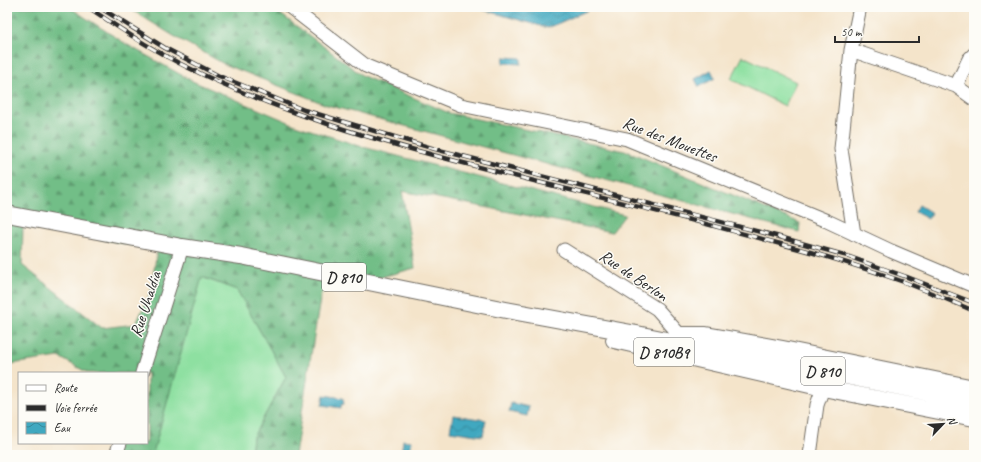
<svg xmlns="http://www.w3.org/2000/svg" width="981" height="462" viewBox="0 0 981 462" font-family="Caveat,sans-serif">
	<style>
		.grass { fill: #8ee0a1; stroke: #5c8666 }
		.forest { fill: url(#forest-firs); stroke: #4e7459; fill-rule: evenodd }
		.water { fill: url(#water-waves); stroke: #366a76 }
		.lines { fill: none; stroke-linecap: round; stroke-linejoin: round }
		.minor-casing { stroke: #716c63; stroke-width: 15 }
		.major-casing { stroke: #716c63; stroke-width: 18 }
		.minor { stroke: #fff; stroke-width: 13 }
		.major { stroke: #fff; stroke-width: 16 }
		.rail-casing { stroke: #2b2b2b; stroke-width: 4.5 }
		.rail { stroke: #fdfcf7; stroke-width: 3; stroke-dasharray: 9; stroke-linecap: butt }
		.labels { text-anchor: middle; stroke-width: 3; stroke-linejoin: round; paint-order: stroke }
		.shield { fill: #fdfcf7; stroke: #6a6a68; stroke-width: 1 }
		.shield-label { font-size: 16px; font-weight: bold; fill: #2b2b2b }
		.street-label { font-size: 17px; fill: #2b2b2b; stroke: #fdfcf7 }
	</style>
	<defs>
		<pattern id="forest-firs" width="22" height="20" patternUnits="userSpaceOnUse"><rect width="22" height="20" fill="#72be87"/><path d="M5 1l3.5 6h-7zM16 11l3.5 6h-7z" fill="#5e9b6f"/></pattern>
		<pattern id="water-waves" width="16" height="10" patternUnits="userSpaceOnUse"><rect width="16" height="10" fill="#40a8c0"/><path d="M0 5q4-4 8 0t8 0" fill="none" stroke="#36899c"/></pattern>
	</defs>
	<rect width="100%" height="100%" fill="#fdfcf7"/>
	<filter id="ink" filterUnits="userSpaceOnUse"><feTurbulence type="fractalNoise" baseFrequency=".025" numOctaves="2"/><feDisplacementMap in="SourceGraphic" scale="8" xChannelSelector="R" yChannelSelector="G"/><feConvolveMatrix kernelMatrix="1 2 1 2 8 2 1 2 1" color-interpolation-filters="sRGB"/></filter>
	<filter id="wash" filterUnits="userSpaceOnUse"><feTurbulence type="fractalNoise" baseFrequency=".012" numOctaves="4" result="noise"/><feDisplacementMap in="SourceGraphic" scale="16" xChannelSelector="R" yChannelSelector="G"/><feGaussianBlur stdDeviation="0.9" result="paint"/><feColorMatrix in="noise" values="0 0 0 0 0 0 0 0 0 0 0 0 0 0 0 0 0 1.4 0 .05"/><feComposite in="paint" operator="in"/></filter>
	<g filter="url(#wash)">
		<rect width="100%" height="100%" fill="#f4e4ca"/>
		<path class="grass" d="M743,56L796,82L785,106L731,79Z
			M201,277L237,290L286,377L253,437L251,455H152Z"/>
		<path class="forest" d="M7,7H69L126,44L192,81L298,126L363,147L625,215L612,232L402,191L415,268L321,293L295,455H251L253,437L286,377L237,290L202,277L153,453L152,455H107L110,443H147V373H88L59,357L11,364L7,367ZM23,224L157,250L151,291L136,324L102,328L22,265Z
			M127,7H271L363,76L449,113L629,152L800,223L799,232L327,105L224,64L172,35Z"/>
		<path class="water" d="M473,7H595L548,28Z
			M504,57L521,58V64L503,63Z
			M711,70L715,78L699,87L695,79Z
			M919,205L932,213L928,219L915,212Z
			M324,395L343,398L344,404L341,405V408L322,405Z
			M511,403L529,407L527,416L509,412Z
			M453,415L486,420L483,436L450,431Z
			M403,440L412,441L409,455H401Z"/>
	</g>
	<g filter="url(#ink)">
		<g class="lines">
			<g class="minor-casing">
				<path id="minor" d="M290,7L366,66L461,105L627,139L827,221L891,251L974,286
					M851,50L956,86L974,99
					M956,86L969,59L974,54
					M854,234L841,149L851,50L860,7
					M564,250L657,309L680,335
					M142,373L182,247
					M116,455L120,443
					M810,455L817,405L823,388"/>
			</g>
			<g class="major-casing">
				<path id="major" d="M7,214L182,247L241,256L506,310L637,334L974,402
					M679,335H706L783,349L974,388
					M614,340L823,388L974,418"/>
			</g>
			<use href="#minor" class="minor"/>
			<use href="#major" class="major"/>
			<g class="rail-casing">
				<path id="rail" d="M88,7C120,29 153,51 189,68C280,113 377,141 475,166C575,192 677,215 777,243C820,254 862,267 904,282C927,291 951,301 974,311
					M99,7L165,48L219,76L304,110L435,149L776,236L844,255L907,277L974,303"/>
			</g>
			<use href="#rail" class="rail"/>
		</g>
	</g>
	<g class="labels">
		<g class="shield">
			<rect x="322" y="263" width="44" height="28" rx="3"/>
			<rect x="634" y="338" width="60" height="28" rx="3"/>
			<rect x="801" y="357" width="44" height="28" rx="3"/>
		</g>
		<g class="shield-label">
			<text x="344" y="283">D 810</text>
			<text x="664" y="358">D 810B9</text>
			<text x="823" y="377">D 810</text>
		</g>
		<g class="street-label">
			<text transform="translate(670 139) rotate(21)" y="6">Rue des Mouettes</text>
			<text transform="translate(634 275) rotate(34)" y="6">Rue de Berlon</text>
			<text transform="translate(145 304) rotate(-72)" y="6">Rue Uhaldia</text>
		</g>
	</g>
	<rect width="981" height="462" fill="none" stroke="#fdfcf7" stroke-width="24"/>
	<rect x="18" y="372" width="130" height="72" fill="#fdfcf7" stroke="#a9a8a5"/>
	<rect x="26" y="385" width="20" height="6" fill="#ffffff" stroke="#a9a8a5"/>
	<text x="54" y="392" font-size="12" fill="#2b2b2b">Route</text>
	<rect x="26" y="405" width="20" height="6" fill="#2b2b2b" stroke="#a9a8a5"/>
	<text x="54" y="412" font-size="12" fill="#2b2b2b">Voie ferrée</text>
	<rect x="26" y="422" width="20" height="12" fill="url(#water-waves)" stroke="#a9a8a5"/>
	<text x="54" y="432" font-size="12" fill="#2b2b2b">Eau</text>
	<g transform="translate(943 424) rotate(65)" stroke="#fdfcf7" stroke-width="3" paint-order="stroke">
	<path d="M0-3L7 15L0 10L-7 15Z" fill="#2b2b2b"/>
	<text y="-6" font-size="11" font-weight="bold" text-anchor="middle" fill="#2b2b2b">N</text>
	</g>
	<path d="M835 36v6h84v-6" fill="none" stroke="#2b2b2b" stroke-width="2"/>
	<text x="841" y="36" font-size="12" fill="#2b2b2b" stroke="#fdfcf7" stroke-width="3" paint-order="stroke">50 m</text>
</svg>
